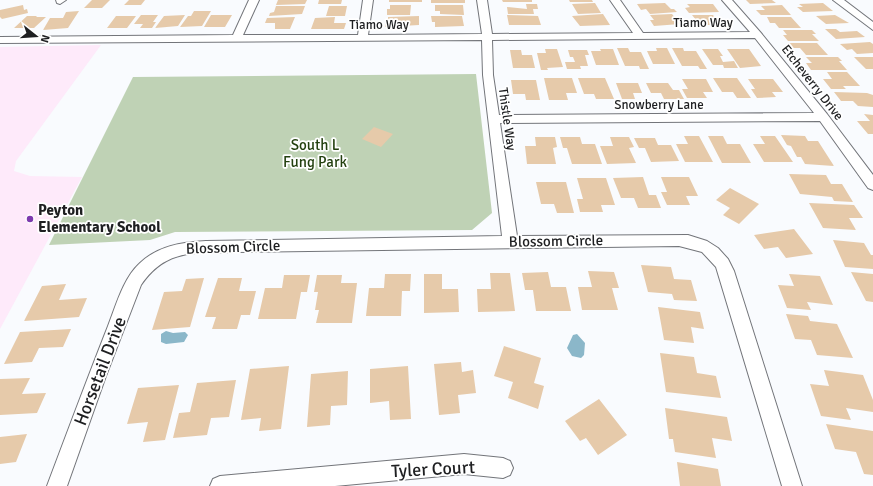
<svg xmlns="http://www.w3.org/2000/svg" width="873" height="486" viewBox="0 0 873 486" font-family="Signika,sans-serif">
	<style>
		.education { fill: #feeafa }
		.green { fill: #bfd2b5 }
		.water { fill: #8bb7c9 }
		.building { fill: #e6caaa }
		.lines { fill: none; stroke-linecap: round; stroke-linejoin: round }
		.street-casing { stroke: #73757a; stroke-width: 2 }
		.street { fill: #fff; fill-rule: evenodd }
		.poi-dot { fill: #7d3aae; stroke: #fff; stroke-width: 1.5 }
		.labels { text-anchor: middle; stroke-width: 3.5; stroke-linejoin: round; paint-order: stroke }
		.far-street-label { font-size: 13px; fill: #1e1f21; stroke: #fff }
		.park-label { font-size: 15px; fill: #23400f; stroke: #fff }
		.poi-label { font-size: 15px; font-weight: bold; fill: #1e1f21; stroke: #fff; text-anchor: start }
		.street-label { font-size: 15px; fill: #1e1f21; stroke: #fff }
		.near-street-label { font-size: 18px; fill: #1e1f21; stroke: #fff }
	</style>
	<rect width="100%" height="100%" fill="#f9fbfe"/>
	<path class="education" d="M101,45L16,161L14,171L30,176L82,177L0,329V47Z"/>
	<path class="green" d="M476,74L492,213L472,230L175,232L150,240L49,245L133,77Z"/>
	<path class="water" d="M166,331L173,333L185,332L188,335L184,342L166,344L161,342V334Z
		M577,334L585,343L584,355L581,358L572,356L567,348L573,335Z"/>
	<path class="building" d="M92,0H110L102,8H84Z
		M129,0H145L141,5H124Z
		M278,0H307L305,4L276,5Z
		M319,0H342L341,4H318Z
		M389,0H422V2H389Z
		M431,0H465V3H431Z
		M502,0H532V2H503Z
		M569,0H592L593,2H570Z
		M746,0H772L776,3L750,4Z
		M595,3L601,13L578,14L572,4Z
		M665,3L671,9H674L677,12L650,14L646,9L641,10L637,4Z
		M823,3L833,11L803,12L797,7H803L799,4Z
		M526,4H537L538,9H533L534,14H508L507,7L527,9Z
		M687,4H713L719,12L689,13L685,8L690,7Z
		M23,5L24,10L27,9L28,13L2,19L0,17V10Z
		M390,5H411L410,15H387V9H390Z
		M435,5H463L464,15L440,14V11H435Z
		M782,5L791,15H761L756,10H765L761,6Z
		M276,6H305L302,14L269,16L270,13L274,12Z
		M329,6H347L345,16H326Z
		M79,11L68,28L43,30L50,18H63L66,12Z
		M194,11H211L202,26L180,27L188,16H191Z
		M603,14L610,25L580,26L572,16Z
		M672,14L680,24L654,26L650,20H654L650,15Z
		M141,15H158L153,22H156L152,28H140L143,24H134Z
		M185,15L178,26L155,28L164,16Z
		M211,15H232L225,27H204Z
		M507,15L538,16L541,25H509Z
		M692,15H713L716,19H722L727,25H700Z
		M835,15L849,23L826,24L816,16Z
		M27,16H37L36,17H46L34,28H14Z
		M116,16H136L127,28H107Z
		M419,16V25L385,27V23H388V17Z
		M431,16H462L464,26L435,27V22H432Z
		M295,17L290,29H275V23H265L267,18Z
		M335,17L334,23H346L344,29H311L315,18Z
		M767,17H791L801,28H779L775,23H770Z
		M825,29H836L840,32L857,31L865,37L836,39Z
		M783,30H812L816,34H812L819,41H788L783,35H787Z
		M870,42L873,44V53L857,54L852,49L847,50L840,44Z
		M788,43H817L828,55H806L800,48H792Z
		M617,48H628L630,52H641L649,69H640L639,66H625Z
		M656,48H667L675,64H653L647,51H657Z
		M672,48H683L684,51H696L707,69H700L698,66H682Z
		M545,49H557L563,67L547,68L548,70H541L537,53H546Z
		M600,49H613L619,65H596L591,51H601Z
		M702,49H718L723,56H720L723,62L734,61L738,68H724L723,65H713Z
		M727,49H749L761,66L740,68Z
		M510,50H521L522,55H532L535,68H513Z
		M568,50H587L589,55H585L588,66H580L581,69H567L565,62H575L573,57H570Z
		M806,57H838L842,61H839L847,70H811L806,63H812Z
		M854,57H873V69H866Z
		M827,72H847L860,86H843L846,89H831L823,79H832Z
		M544,78H572L577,93H566L568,100H549Z
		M578,78H605L614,99H596L594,94H584Z
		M713,78H737L751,98H737L733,92H722Z
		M682,79H706L713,92H703L707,98H687L682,89H688Z
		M748,79H773L783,92H772L776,97L757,98L751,89H755Z
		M511,80H536L540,100H526L525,94H513Z
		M616,83H638L642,93H633L635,99H622Z
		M646,83H668L673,90H679L684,99H664L661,93H651Z
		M834,92L867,93L873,95V107L858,106L853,101H841Z
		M864,114L873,115V134H868L857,121H870Z
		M374,127L393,134L381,147L362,139Z
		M781,135L805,136L808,141H818L834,166L805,164L801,157H797L791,146L787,145Z
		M684,136H699L713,162H685L676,144H688Z
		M708,136H723L727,144H740L751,163H722Z
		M760,136H775L793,162H764L753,144H765Z
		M535,137H555L557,147L553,148L556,164H527L525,146H536Z
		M560,137H580L582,144H595L602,164H572L567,148H563Z
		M610,137H629L634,147L629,148L636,163L607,164L600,146H613Z
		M634,138H655L658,145H671L679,161L651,162L645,148H639Z
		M789,174L826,175L831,184H842L853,202L834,201L832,197L800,194Z
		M643,177L649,195H656L661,208H638L634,198H621L613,178Z
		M661,177H689L698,196H686L690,205H667L661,192H667Z
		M577,178H606L615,205H601L603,212H580L577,199H583Z
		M536,182H566L574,213H557L554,204H541Z
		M730,188L759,204L739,224L723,215L730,208L716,200Z
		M809,203L854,205L863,218H849L856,230L823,228Z
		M794,229L813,254L786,258L778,247L764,249L754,235Z
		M833,240L864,243L871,255H873V269L845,267Z
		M641,265L671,267L674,279L691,280L697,301L674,300L672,294L648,292Z
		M588,271L614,272L619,288H612L618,310H582L578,287H592Z
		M548,272L551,287H566L571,311H536L533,290H525L522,273Z
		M851,272L873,274V302L866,301Z
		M490,273H510L515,311L478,312L477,289H491Z
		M385,274H411L410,291H402L401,316H366L369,288H384Z
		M424,274H442V289H458L459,312L424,313Z
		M789,274L820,276L833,305L807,302L811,310L787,308L778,285L794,286Z
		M284,275H310L307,292H301L296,319H258L265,288H282Z
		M317,275H342L341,283H357L352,323H316L319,310H315L318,292H314Z
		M204,278L190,327L152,330L164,292L182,291L186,279Z
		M218,278H242L239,291H256L250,315H241L237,329H212L216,317H205Z
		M66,284L59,300L87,298L79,317L24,321L42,286Z
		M658,307L700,312L704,329L691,327L694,343L664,340Z
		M786,314L808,316L810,321L837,324L853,358L817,355L811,340L795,339Z
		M71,329L63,347L39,348L32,362L4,364L20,332Z
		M504,346L541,358L534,383L544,386L538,409L508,398L513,382L494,376Z
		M660,353L694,357L697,373L716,376L721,398L666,392Z
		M461,362L462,372L473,370L476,393L458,395L460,413L439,415L434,364Z
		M289,366L281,429L259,431L261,418L241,420L250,369Z
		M408,366L411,419L390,420L389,401L370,403V369Z
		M824,370L863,375L873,400V412L846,408L851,420L821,416L810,384L829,386Z
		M348,371L347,405L331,406L330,425L307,427L311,374Z
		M30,378L22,394L46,393L37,413L0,415V379Z
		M236,380L229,417L211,418L207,435L173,438L179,413L190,412L197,383Z
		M179,385L165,440L143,442L148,422L127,424L138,388Z
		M599,399L627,435L598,455L586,438L580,441L565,421Z
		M665,408L727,417L732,441L712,438L716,458L675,452L673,439H669Z
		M826,424L873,431V475L864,474L856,452L835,449Z
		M27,434L16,462L0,464V437Z
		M677,462L718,469L721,486H680Z"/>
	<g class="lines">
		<g class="street-casing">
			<path id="street" d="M56,0H66L60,4L57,3Z
				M249,0H259L243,35H358L363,0H373L368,35L482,34L477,0H487L492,34L633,33L610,0H620L643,33L750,32L722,0H732L761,33L827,114L873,175V190L868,188L820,121L500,123L517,236L688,235L707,241L718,248L728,259L734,271L802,486H782L716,267L702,252L679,246L236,252C196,253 166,248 141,285L106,376L67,486H47C67,433 87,379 108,326C116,306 123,279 139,264C157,246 182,242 206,241L502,236L483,75L482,40L0,43V37L233,35ZM755,38L814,113L499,115L493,75L492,40Z
				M833,0H844L873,22V30Z
				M464,454L503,458L510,461L513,468L510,475L503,478L464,474L335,486H210L213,479L220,476Z"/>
		</g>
		<use href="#street" class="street"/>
	</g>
	<circle class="poi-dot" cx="30" cy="219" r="4"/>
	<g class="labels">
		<g class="far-street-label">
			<text x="703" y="27">Tiamo Way</text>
			<text x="379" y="29">Tiamo Way</text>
			<text transform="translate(813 82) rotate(52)" y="5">Etcheverry Drive</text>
			<text x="659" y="109">Snowberry Lane</text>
			<text transform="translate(508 119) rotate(82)" y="5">Thistle Way</text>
		</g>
		<g class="park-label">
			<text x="315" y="150">South L<tspan x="315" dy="17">Fung Park</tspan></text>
		</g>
		<g class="poi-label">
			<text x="38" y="215">Peyton<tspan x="38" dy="17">Elementary School</tspan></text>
		</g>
		<g class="street-label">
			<text transform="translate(556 241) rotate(-1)" y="5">Blossom Circle</text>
			<text transform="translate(233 247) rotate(-2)" y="5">Blossom Circle</text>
		</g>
		<g class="near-street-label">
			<text transform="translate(100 371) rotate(-69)" y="6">Horsetail Drive</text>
			<text transform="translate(433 469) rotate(-3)" y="6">Tyler Court</text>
		</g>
	</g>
	<g transform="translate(36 36) rotate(107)" stroke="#ffffff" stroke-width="3" paint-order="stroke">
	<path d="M0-3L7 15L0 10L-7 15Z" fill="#1e1f21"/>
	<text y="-6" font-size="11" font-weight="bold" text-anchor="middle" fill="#1e1f21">N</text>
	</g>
</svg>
